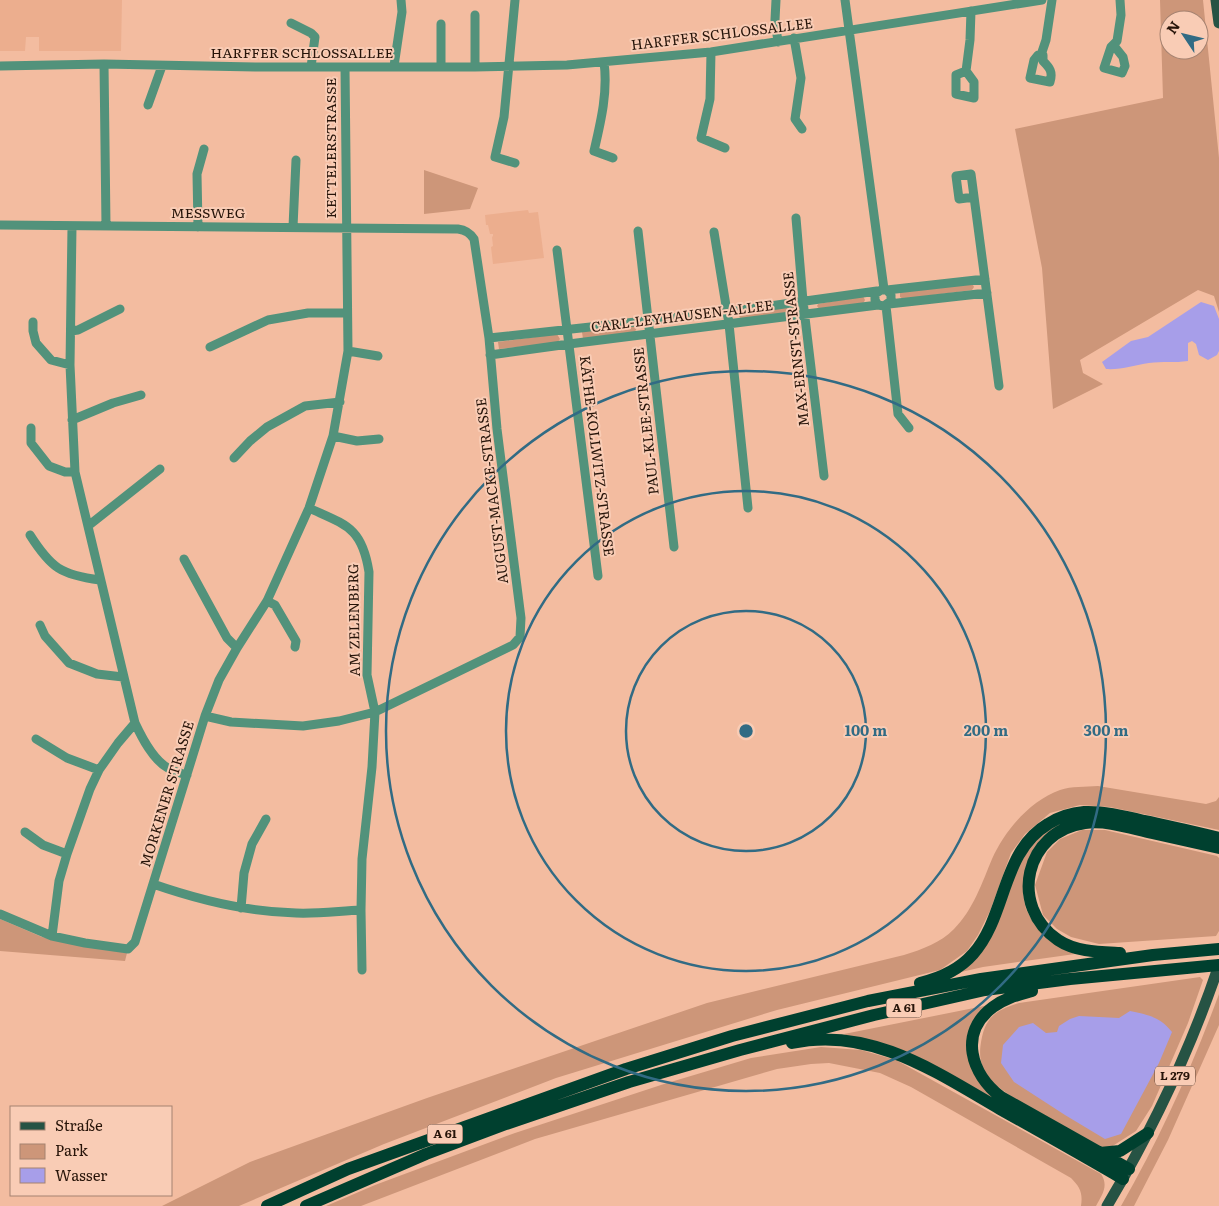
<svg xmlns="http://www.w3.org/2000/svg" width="1219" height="1206" viewBox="0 0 1219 1206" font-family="Literata,serif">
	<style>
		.built { fill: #ecae8e }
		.green { fill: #cd9679; fill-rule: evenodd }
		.water { fill: #a79ee9 }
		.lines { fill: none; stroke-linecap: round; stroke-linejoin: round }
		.minor { stroke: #52927b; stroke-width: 9 }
		.major { stroke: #265344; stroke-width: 11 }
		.highway { stroke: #00402f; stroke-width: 12 }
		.ring { fill: none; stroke: #316b84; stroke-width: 2.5 }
		.labels { text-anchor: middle; stroke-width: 4; stroke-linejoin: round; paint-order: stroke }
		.shield { fill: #f9ccb5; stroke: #664b3d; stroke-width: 1 }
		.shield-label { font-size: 12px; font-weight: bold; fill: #271409 }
		.street-label { font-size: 14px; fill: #271409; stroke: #f9ccb5 }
		.centre { fill: #316b84; stroke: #f9ccb5; stroke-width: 2.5 }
		.ring-label { font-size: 15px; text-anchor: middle; font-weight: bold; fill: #316b84; stroke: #f9ccb5; stroke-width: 4; stroke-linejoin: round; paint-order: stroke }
	</style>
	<rect width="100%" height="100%" fill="#f3bca0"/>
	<path class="built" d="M0,0H122L121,51H39V37H26L25,51H0Z
		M528,210L529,213L538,212L544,258L493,264L491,247L493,246L492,237L493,236V234H490L488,225H486L485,215Z"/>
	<path class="green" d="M1160,0H1203L1219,158V312L1214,296L1198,290L1080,360L1083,373L1103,384L1053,409L1042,268L1015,129L1163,98ZM1169,20H1199V50H1169Z
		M424,170L478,188L470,209L424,214Z
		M972,283L974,287L972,290L903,299L900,297V293L902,291Z
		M863,296L865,300L863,304L820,310L817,306L818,304Z
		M796,306V311L794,312L741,319L738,315V312Z
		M635,325L637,327L635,332L583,339L582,332L584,331Z
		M557,334L560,339L557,343L499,349L498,342Z
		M1098,786L1206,804L1216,801L1219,797V830L1110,807L1080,805L1050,813L1025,834L1011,853L990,911L978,935L967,951L940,970L777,1010L556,1078L384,1144L239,1206H162L250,1162L427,1098L707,1003L904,955C923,949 940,943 954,929C973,910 982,883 992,859C1005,830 1030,801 1060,790C1072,786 1085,787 1098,786Z
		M1091,815L1061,828L1024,878L1023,896L1026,909L1034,924L1049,940L1056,945L1075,954L983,967L961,972L1023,857L1046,830L1063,821Z
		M1082,830H1105L1217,856L1219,858V931L1216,936L1099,944L1071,937L1057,929L1043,915L1035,885L1047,852L1060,839Z
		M0,919L42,937L127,953L125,961L0,951Z
		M1200,977L1203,980L1188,1023L1152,1106L1136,1131L1111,1147H1098C1075,1133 997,1094 986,1074C979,1061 979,1051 982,1037C987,1015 998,1010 1019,1003Z
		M1219,994V1025L1168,1140L1134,1206H1121C1160,1138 1192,1067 1219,994Z
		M989,1005L967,1047L1011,1108L844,1034Z
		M821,1047L861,1050L896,1060L1101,1174C1109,1186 1102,1195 1096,1206H1081C1083,1193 1080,1187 1071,1178L911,1087L880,1073L829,1063L811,1064L777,1069L535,1139L361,1206H326L375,1185L515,1133L664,1084L751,1058Z"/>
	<path class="water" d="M1201,302L1214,306L1219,319V351L1217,355L1208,360L1199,355L1196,344L1192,341L1188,343V361C1175,363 1162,361 1149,363C1135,365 1121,370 1106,369L1102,362L1131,341L1148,337Z
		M1130,1011C1149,1015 1160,1017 1172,1032L1159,1063L1121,1134L1105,1139L1065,1115L1014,1082L1001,1063L1003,1045L1019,1027L1033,1023L1046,1033L1057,1032L1059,1026L1070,1019L1079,1016L1119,1018Z"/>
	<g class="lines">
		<path class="minor" d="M776,0L775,20L778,42
			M845,0L884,289
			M291,23L311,33L315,37L311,67
			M441,24V67
			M794,38L801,78L795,119L802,129
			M1111,47H1115L1123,57L1125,66L1122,73L1104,68L1111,47L1117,41L1121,15L1120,0
			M711,52L710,99L701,138L725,148
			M1041,55H1043V61C1050,68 1053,72 1050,82L1030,78L1034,60L1038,55H1041L1046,40L1052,0
			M604,62C608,92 601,121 594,151L613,158
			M104,64L106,226
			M0,66L104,64L255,67H475L567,65L711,52L1042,0
			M394,66L402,12L401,0
			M475,67V15
			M966,71L974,82V98L956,94V75L966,71L970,40L971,11
			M148,105L162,66
			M515,163L495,157L504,117L515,0
			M974,197L959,199L956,176L971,174L999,386
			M796,218L803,301L824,476
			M0,225L458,229C466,230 470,233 474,239L489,338L497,429L521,618L520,637L513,645L375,712L339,721L303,726L231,722L205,716
			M72,227L70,365L75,472L135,723C142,738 153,760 168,768C174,772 181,773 187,775
			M198,227L197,174L204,149
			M293,227L296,160
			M638,231L674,547
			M714,232L729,324L748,508
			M557,250L598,576
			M887,290L985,279
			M889,304L987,293
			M886,306L898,414L909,428
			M33,322V331L36,343L51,360L70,365
			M71,331L78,330L120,309
			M489,338L727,312L877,291
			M210,347L268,320L308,313H347
			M348,351L378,356
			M490,355L569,344L878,305L884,306L891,301V295L887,290H881L875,294V300L878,305
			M72,420L113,403L141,395
			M31,428V443L49,466L65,472H75
			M333,436L357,441L379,439
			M234,458L250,441L267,427L305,406L340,402
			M88,526L160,469
			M30,535C51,568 61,575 100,580
			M184,559L227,638L237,648
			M267,601L275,605L296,641L295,647
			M40,625L45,636L69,663L97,674L123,677
			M36,739L67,758L99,770
			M25,832L43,845L67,854
			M153,884C199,900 247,912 296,913C317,914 339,911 361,910L362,859L372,767L375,712L367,675L369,572C362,527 346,525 309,508
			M241,908L244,873L252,844L266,819
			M361,910L362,970
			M0,914L52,936L85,943L128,949L135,942L205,716L219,680L237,648L267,601L309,508L333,436L348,351L345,67
			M52,936L59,881L67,854L90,789L99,770L118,743L135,723"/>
		<path class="major" d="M1216,0L1219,23
			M1107,1206C1153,1129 1190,1051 1219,965"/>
		<path class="highway" d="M1120,953C1099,952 1076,952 1058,940C1008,906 1025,831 1085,823C1107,820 1130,828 1152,833C1174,838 1197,843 1219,848
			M920,983C941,978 959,970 973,954C1007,916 1001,852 1048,824C1059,817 1071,813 1084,812C1104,811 1125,816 1144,821C1169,826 1194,832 1219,838
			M1032,991C1018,995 1005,998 993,1007C958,1033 971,1074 1001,1097L1129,1169
			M792,1043C870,1026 936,1072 1000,1109C1041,1132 1082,1155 1123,1179
			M1100,1153L1120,1151L1148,1133
			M267,1206L348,1169L626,1069L732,1036L868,1001L981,979L1153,955L1219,949
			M306,1206L426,1154L506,1124L629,1082L740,1050L874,1015L985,990L1070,979L1219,965"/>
	</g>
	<g class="ring">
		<circle cx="746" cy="731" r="120"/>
		<circle cx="746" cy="731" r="240"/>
		<circle cx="746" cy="731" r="360"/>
	</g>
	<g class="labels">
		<g class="shield">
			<rect x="886.5" y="998.5" width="35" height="19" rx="4"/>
			<rect x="1155" y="1066.5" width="40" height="19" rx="4"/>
			<rect x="427.5" y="1124.5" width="35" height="19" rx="4"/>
		</g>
		<g class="shield-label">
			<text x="904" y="1012">A 61</text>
			<text x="1175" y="1080">L 279</text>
			<text x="445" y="1138">A 61</text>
		</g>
		<g class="street-label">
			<text transform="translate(722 34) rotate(-7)" y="5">HARFFER SCHLOSSALLEE</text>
			<text x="302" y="58">HARFFER SCHLOSSALLEE</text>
			<text transform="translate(331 148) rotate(-90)" y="5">KETTELERSTRASSE</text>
			<text x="208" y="218">MESSWEG</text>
			<text transform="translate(682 316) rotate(-7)" y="5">CARL-LEYHAUSEN-ALLEE</text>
			<text transform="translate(796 349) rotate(-96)" y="5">MAX-ERNST-STRASSE</text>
			<text transform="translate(646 421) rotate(-96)" y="5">PAUL-KLEE-STRASSE</text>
			<text transform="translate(597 456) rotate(83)" y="5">KÄTHE-KOLLWITZ-STRASSE</text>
			<text transform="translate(492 491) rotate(-97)" y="5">AUGUST-MACKE-STRASSE</text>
			<text transform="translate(354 620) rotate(-91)" y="5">AM ZELENBERG</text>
			<text transform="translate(167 794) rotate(-73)" y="5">MORKENER STRASSE</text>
		</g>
	</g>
	<circle cx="746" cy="731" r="8" class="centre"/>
	<g class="ring-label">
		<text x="866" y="736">100 m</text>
		<text x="986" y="736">200 m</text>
		<text x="1106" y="736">300 m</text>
	</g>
	<rect x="10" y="1106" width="162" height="90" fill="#f9ccb5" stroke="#a58270"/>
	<rect x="20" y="1122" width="25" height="8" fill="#265344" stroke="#a58270"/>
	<text x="55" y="1131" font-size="15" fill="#271409">Straße</text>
	<rect x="20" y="1144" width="25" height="15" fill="#cd9679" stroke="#a58270"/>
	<text x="55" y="1156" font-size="15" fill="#271409">Park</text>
	<rect x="20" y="1168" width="25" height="15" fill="#a79ee9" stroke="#a58270"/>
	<text x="55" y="1181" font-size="15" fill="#271409">Wasser</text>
	<g transform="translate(1184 35) rotate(305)"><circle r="24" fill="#f9ccb5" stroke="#a58270"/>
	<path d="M0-4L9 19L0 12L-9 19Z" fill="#316b84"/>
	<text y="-8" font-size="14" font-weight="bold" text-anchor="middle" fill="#271409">N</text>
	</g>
</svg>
